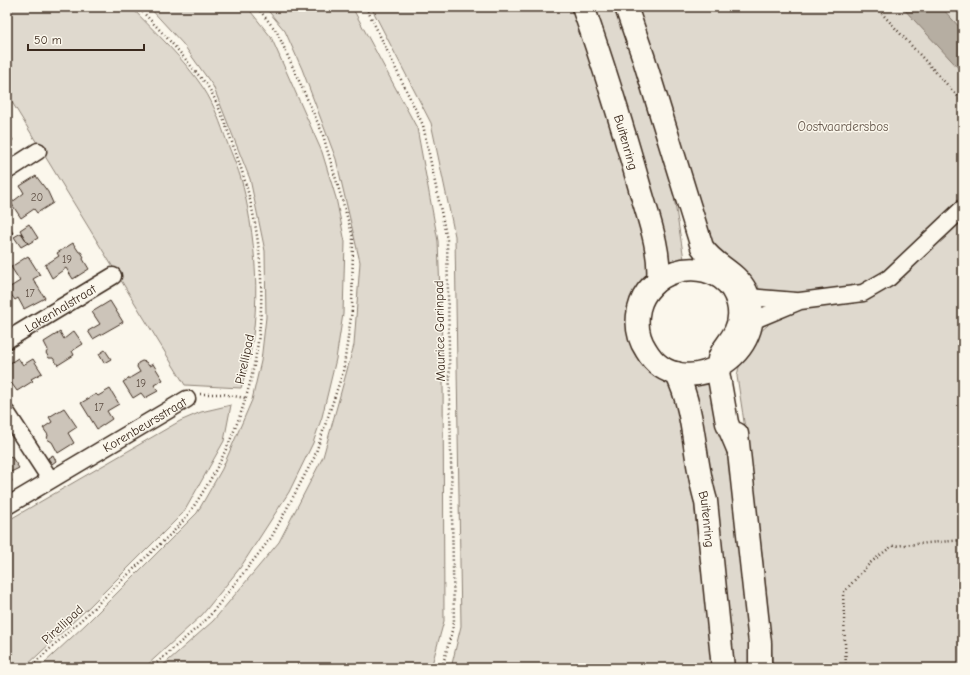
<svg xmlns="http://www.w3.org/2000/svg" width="970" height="675" viewBox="0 0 970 675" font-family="'Comic Neue',sans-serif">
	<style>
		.green { fill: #dfd9ce; stroke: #8d8276 }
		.water { fill: #b6aea2; stroke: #85796d }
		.building { fill: #ccc4b9; stroke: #3b2a1e }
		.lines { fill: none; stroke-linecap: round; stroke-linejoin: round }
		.minor-casing { stroke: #3b2a1e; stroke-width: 19 }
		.highway-casing { stroke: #3b2a1e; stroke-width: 25 }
		.path { stroke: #3b2a1e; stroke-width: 2.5; stroke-dasharray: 1 3; stroke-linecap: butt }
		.minor { stroke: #fbf7ec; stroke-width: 16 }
		.highway { stroke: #fbf7ec; stroke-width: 22 }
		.labels { text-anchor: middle; stroke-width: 3; stroke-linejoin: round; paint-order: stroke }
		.number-label { font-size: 11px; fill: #5f5045 }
		.park-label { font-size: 13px; fill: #64564a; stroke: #fbf7ec }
		.street-label { font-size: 13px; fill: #3b2a1e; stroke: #fbf7ec }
	</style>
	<rect width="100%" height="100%" fill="#fbf7ec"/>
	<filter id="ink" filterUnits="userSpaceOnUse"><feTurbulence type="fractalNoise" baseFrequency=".025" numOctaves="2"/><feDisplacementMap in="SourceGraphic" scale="8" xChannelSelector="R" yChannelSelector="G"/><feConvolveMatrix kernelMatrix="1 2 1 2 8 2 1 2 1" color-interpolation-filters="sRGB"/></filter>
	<g filter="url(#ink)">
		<path class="green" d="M7,7H131C156,33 184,59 204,89C214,104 221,125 227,142C232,155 238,168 242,182C258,247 263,324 241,388L185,385L7,94Z
			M149,7H247L271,37L322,152L336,198L345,242L343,314L336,359L322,417L313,443L289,492L240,568L202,615L144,668H39L86,624L197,513L222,469L252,400L261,361L266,317L265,251L250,179L213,86L183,44Z
			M265,7H352L417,128L438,241L443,371L444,621L431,668H160L213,621L279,542L323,457L354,345L360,262L336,159L302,69L285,31Z
			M371,7H576L649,242C649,265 649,276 635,296L662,376L675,389L686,433L713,668H451L461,626L455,236L431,123Z
			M596,7H617L671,179L684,259L667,262L624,99Z
			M636,7H963V668H773C766,570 752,473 737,376C740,356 753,337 768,325L758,285L750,280L709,243Z
			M712,379L735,495L752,668H732L700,449L693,385Z
			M231,405L224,441L184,512L87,609L24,668H7V521L180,421L201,412Z"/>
		<path class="water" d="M902,7H941L963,31V73Z"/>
		<path class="building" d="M7,132L13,140L7,144Z
			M36,176L48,192L53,203L37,213L34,209L21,218L11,203L24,193L20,186Z
			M7,224L13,233L7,237Z
			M29,224L38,238L28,244L20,230Z
			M21,233L28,243L21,247L14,237Z
			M73,243L79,252H81L84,257L83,259L89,269L73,279L66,268L52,278L45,265L59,256L57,253Z
			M28,256L40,275L33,279L45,298L24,309L18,298L15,300L7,289L20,281L11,267Z
			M110,301L123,322L93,339L88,331L100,324L92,312Z
			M74,331L83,344L72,351L74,355L58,365L53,358H49L46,353L48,350L44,342L60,332L64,339Z
			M105,350L111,359L104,363L99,354Z
			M18,358L23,365L33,359L42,373L31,379L33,381L17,391L12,384L7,382V365Z
			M142,361L146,362L149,366L153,364L163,380L154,385L158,391L145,398L141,393L133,398L123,382L140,372L137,367L138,363Z
			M110,389L119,404L107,411L112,419L97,429L81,403L96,394L98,396Z
			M64,408L77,427L68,433L74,443L58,453L52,442L47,439L48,435L43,428L52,422L49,417Z
			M53,455L56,461L52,464L48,458Z
			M11,456L19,468L7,474L12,481L7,484V459Z"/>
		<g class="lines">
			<g class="minor-casing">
				<g id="minor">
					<path d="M7,171L38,151"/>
					<path d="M749,297L796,301"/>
					<path d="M752,321L800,301L863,293L889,278L963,208"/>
					<path id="s1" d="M7,340L113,276"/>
					<path d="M7,413L50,479"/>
					<path id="s2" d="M7,506L187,399"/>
				</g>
			</g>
			<g class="highway-casing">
				<g id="highway">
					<path id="s3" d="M583,7C604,66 622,125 639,185C647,214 661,249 658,280"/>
					<path d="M626,7L643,56L702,247C714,266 736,271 746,291C776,352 680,409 646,350C638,338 636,323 639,309C643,292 657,277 675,272C690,267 708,269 721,278C738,290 744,314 735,332C726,349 717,351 718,372L727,423L738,449"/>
					<path id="s4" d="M676,373C696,412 693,459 706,501L723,668"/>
					<path d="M737,434L760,643V668"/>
				</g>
			</g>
			<path class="path" d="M366,7L423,125L447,240L454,623L442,668
				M876,7L963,102
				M200,394H222L245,398
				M29,668C68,633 105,597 143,560C157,546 175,532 187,516C267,403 282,277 234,148C227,128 220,108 210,90C206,83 200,77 195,71C177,48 158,28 138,7
				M151,668L207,619L271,538L314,458L343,372L352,310L353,237L322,132L277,32L257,7
				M846,668L843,593L870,563L892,546L963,540"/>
			<use href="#minor" class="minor"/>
			<use href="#highway" class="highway"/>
		</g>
	</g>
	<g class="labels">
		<g class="number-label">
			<text x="37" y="201">20</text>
			<text x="67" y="263">19</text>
			<text x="30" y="297">17</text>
			<text x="141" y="387">19</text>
			<text x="99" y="411">17</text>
		</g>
		<g class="park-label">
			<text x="843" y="131">Oostvaardersbos</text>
		</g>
		<g class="street-label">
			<text dy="5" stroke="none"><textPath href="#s3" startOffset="142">Buitenring</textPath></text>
			<text dy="5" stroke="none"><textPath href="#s1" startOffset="62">Lakenhalstraat</textPath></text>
			<text transform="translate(439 331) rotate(-91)" y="5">Maurice Garinpad</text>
			<text transform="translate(244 359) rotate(-78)" y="5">Pirellipad</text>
			<text dy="5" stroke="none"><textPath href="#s2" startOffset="160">Korenbeursstraat</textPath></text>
			<text dy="5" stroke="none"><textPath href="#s4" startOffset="150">Buitenring</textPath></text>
			<text transform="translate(62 624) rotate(-42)" y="5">Pirellipad</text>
		</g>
	</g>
	<rect width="970" height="675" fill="none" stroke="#fbf7ec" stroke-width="24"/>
	<rect x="12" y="12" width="946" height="651" fill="none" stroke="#3b2a1e" stroke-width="1.5" filter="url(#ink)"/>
	<path d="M28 44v6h116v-6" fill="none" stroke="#3b2a1e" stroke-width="2"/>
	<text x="34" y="44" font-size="12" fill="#3b2a1e" stroke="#fbf7ec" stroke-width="3" paint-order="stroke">50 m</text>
</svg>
